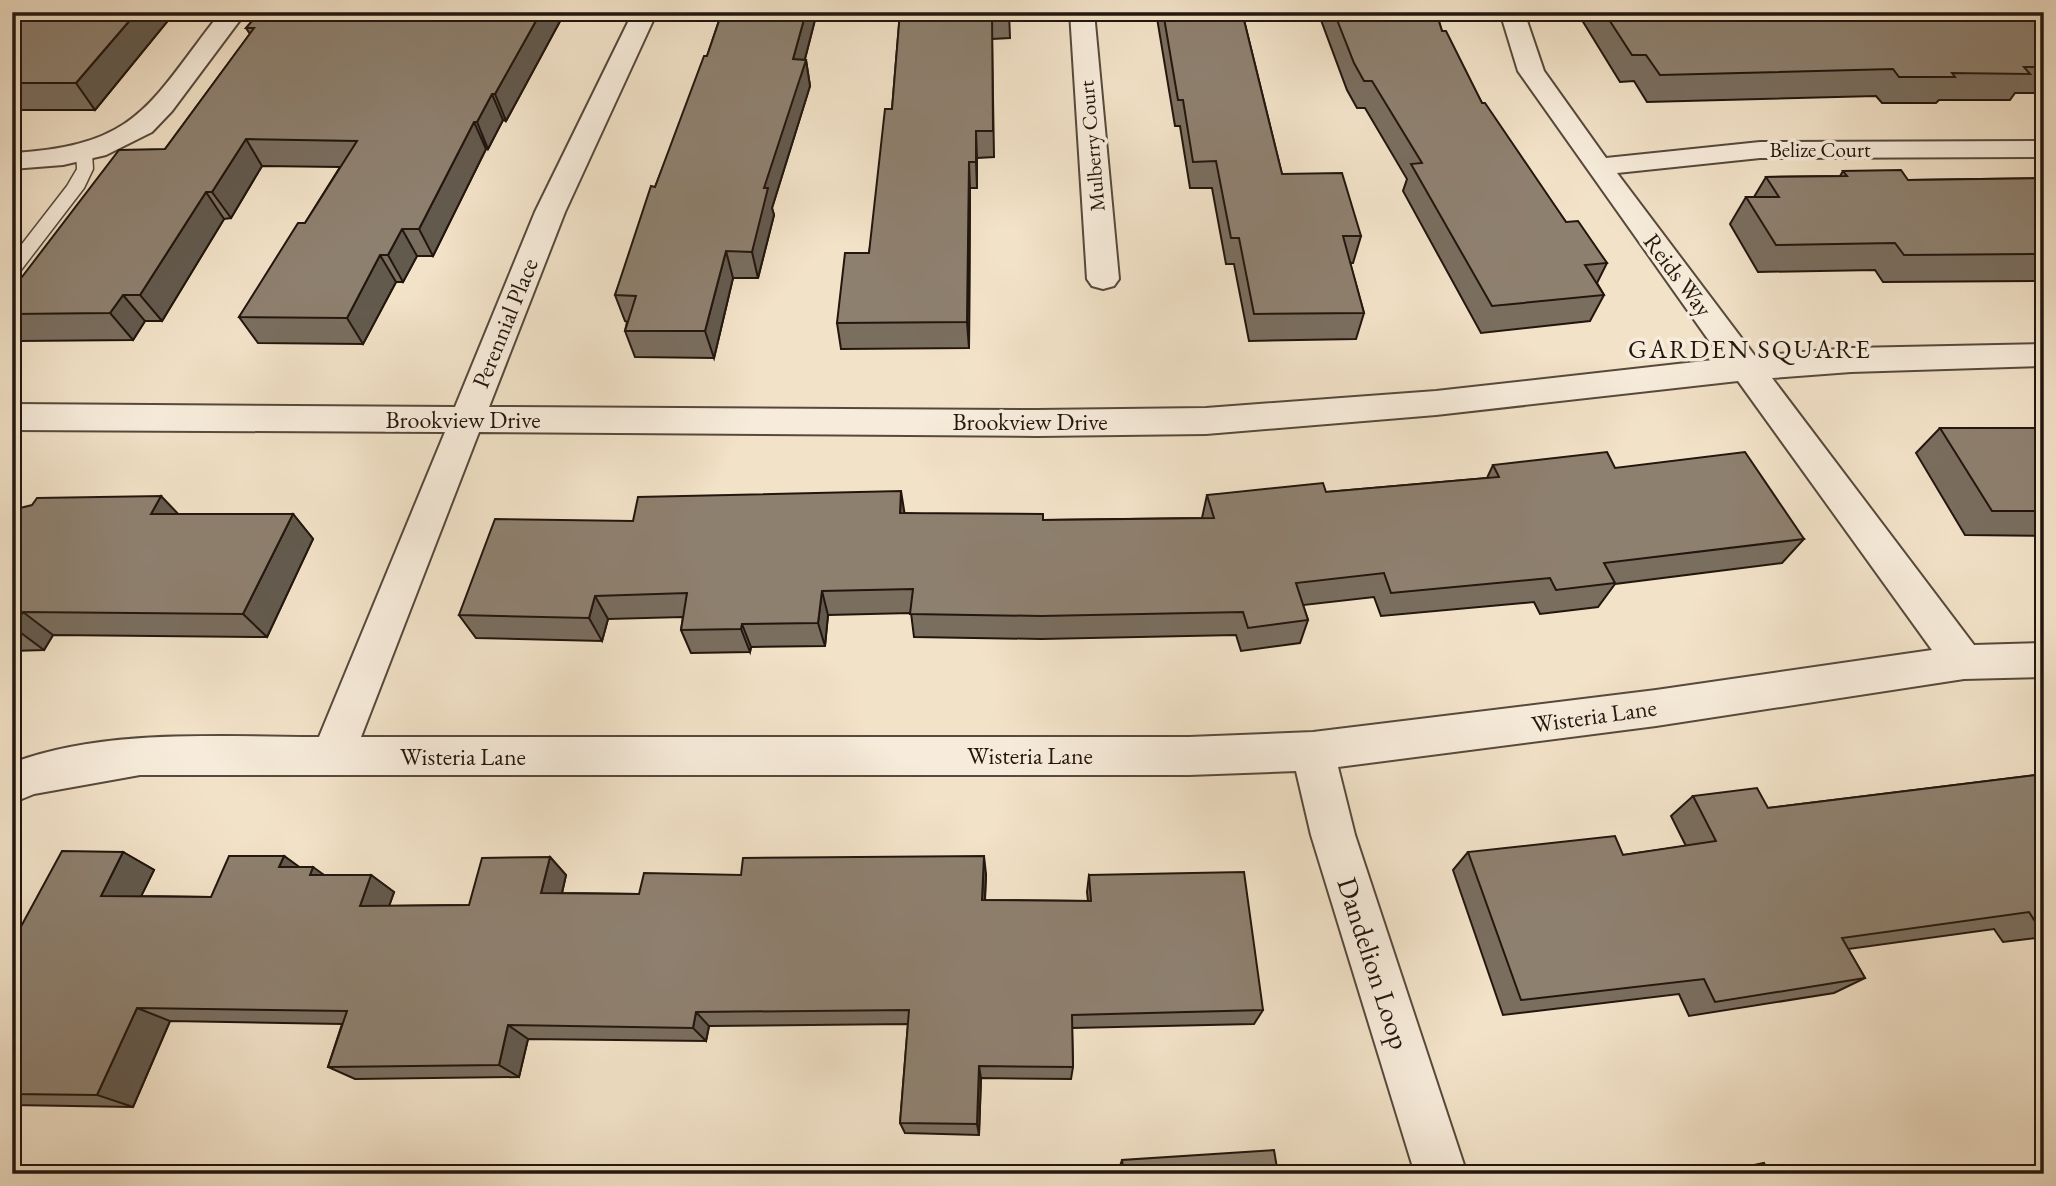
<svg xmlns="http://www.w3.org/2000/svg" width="2056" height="1186" viewBox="0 0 2056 1186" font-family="'EB Garamond',serif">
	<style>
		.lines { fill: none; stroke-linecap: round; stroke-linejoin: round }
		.lane-casing { stroke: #56493c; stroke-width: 3 }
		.street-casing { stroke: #56493c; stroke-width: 4 }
		.lane { fill: #f7ecdb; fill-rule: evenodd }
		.street { fill: #f7ecdb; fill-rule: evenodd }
		.wall { fill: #7a6e5f; stroke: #22160e; stroke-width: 2 }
		.shaded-wall { fill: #635a4e; stroke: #22160e; stroke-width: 2 }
		.building { fill: #8e806f; stroke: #22160e; stroke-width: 2 }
		.labels { text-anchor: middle; stroke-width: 7; stroke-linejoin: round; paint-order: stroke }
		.far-street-label { font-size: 21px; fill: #22160e; stroke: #f7ecdb }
		.street-label { font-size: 24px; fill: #22160e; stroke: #f7ecdb }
		.neighbourhood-label { font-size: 26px; letter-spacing: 2px; fill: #22160e; stroke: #f7ecdb }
		.near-street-label { font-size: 28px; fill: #22160e; stroke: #f7ecdb }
	</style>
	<rect width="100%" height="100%" fill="#f2e2c8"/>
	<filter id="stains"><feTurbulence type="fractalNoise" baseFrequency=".00286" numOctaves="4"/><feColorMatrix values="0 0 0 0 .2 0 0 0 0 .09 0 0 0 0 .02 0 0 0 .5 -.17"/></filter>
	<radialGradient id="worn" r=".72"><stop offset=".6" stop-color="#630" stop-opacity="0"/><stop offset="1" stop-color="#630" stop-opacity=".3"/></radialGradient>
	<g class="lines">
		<g class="lane-casing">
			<path id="lane" d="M84,147L92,152L93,169L84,188L18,274L12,276V257L67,186L77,169L76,152Z"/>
		</g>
		<g class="street-casing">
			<path id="street" d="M221,12H246L172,111L152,132L106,155L63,165L12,169V153C140,146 149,103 221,12Z
				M633,12H657L565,212L489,407L1037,410L1206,408L1436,391L1722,359L1518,71L1500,12H1524L1544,71L1606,158L1760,142L2044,141V157L1760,158L1617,173L1755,356L1851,348L2044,344V366L1851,372L1772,378L1974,645L2044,643V677L1964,679L1656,726L1338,767L1355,835L1467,1174H1415L1311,835L1296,771L1189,775H140L34,794L12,803V763C106,728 220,737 319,737L445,432L12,430V404L455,407L535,212ZM1738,381L1932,650L1656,690L1313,732L1189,737H361L479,432L1037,436L1206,434L1436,415Z
				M1070,12H1094L1119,279L1114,286L1103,289L1092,286L1087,279Z"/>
		</g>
		<use href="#lane" class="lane"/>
		<use href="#street" class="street"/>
	</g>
	<path class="wall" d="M12,12H175L95,110H12Z
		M260,12H565L506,121L503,120L488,149H486L433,256H417L403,282H396L363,344L258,343L239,317L305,223L340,167L262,166L231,218L224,219L162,321H145L133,340L19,341L12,333V290L165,149L250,34L246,28Z
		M722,12H817L805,59L806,60L810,86L772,208L774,215L758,278H733L714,358L635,357L625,331L627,322L625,321L615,295L655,187L707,56Z
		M900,12H1009L1010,38L992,39L994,157L977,158V188H970L969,348L841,349L837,323L869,253L892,109Z
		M1156,12H1248L1247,16H1243L1282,174L1361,236L1353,263H1350L1364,313L1356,339L1249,341L1234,264H1226L1212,188H1190L1180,126H1175Z
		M1318,12H1436L1442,31L1482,103L1566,222L1607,263L1597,283L1604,295L1590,321L1481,333L1403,191L1407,179L1365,108H1357L1347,90Z
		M1577,12H2044V93H2015L2010,100H1939L1936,103H1882L1876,96L1647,102L1634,81L1620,82Z
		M1843,171L1908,180L2044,178V281L1883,282L1875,270L1758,272L1730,224L1746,197H1754L1766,177L1840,176Z
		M1940,428H2044V536L1965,535L1916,453Z
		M1493,465L1615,468L1804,539L1782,563L1615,584L1598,607L1540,614L1534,602L1381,616L1374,597L1303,605L1308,620L1300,643L1241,651L1236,635L1041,639L914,637L911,613L828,615L825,646L751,647L750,652L691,653L681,630L683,617L608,619L602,641L476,638L459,615L633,521L904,513L1043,520L1202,518L1207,495L1326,492L1487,478Z
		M12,510L178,514H293L313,539L267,637L53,635L44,650L12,651Z
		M2044,774V937L2003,942L1994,929L1848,949L1865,978L1834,993L1689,1016L1679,994L1503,1015L1453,870L1468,852L1623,855L1686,846L1671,816L1693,796L1768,808Z
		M123,852L154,870L141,896L211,897L284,856L299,867L324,875H371L394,892L389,906L469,905L550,857L566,875L562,893L639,894L741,875L986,874L985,900L1088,901L1087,892L1089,875L1263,1010L1254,1024L1072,1028L1073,1067L1071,1079L981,1078L979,1135L905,1133L900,1123L908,1024L709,1026L706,1041L528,1039L519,1077L355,1079L328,1067L342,1024L170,1021L133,1107L12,1105V943Z
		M1122,1160L1278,1174H1119V1169Z"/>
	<path class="shaded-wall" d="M137,12H175L95,110L76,83Z
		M541,12H565L506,121L495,94Z
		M806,12H817L800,78L806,60L810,86L772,208L774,215L758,278L752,252L764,188L793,59Z
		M492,94L503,120L488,149L477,122Z
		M474,122L486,149L433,256L419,229Z
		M976,131L977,158V188L976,162Z
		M246,139L262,166L231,218L212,192Z
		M969,162L970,188L969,348L967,322Z
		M206,192L224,219L162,321L140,295Z
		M402,229L417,256L403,282L388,255Z
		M726,251L733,278L714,358L705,331Z
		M380,255L396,282L363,344L347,318Z
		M123,295L145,321L133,340L110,313Z
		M901,491L905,516L900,513Z
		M161,496L185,521L151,514Z
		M293,514L313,539L267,637L243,614Z
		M822,591L828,615L825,646L818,623Z
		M595,596L608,619L602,641L589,618Z
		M23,612L53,635L44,650L13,627Z
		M742,624L751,647L750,652L741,629Z
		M123,852L154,870L133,913L101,896Z
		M284,856L309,874L279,867Z
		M984,856L986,874L984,917L982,900Z
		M550,857L566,875L558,910L541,893Z
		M313,867L338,885L310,875Z
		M371,875L394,892L383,923L360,906Z
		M137,1008L170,1021L133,1107L97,1095Z
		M696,1012L709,1026L706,1041L693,1028Z
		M508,1025L528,1039L519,1077L499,1065Z
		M979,1066L981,1078L979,1135L977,1124Z"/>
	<path class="building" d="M12,12H137L76,83H12Z
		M260,12H541L495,94H492L477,122H474L419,229H402L388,255H380L347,318L239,317L298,223H305L357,141L246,139L212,192H206L140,295H123L110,313L12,314V290L119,150L165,149L254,28H246Z
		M722,12H806L793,59L806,60L764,188H768L752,252L726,251L705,331H625L636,296L615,295L651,186L655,187L704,56H707Z
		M900,12H992L993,131H976V162H969L967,322L837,323L845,253H869L885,109H892Z
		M1163,12H1242L1282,174L1342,173L1361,236H1343L1364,313L1254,314L1239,238H1231L1216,161L1193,162L1183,100H1178Z
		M1334,12H1436L1442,31H1446L1482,103H1485L1566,222L1578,221L1607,263L1585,265L1604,295L1492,306L1411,164L1422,163L1372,81H1364L1354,63Z
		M1604,12H2044V67H2024L2030,74L1952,73L1955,77H1899L1893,69L1660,75L1646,55H1632Z
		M1901,170L1908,180L2044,178V254L1904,255L1895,243L1776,245L1746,197H1779L1766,177L1847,176L1843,171Z
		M1940,428H2044V511H1992Z
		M1607,452L1615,468L1745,452L1804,539L1604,563L1615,583L1556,590L1550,578L1391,593L1384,573L1296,583L1308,620L1248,628L1243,612L1041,616L910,614L913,589L822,591L818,623L742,624L741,629L681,630L687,593L595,596L589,618L459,615L495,519L633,521L638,497L901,491L900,513L1043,514V520L1214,518L1207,495L1323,483L1326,492L1499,477L1493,465Z
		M161,496L151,514H293L243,614L23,612L12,628V510L32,505L37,498Z
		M2044,774V926H2038L2029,912L1842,938L1865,978L1715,1002L1704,979L1521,1000L1468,852L1615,836L1623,855L1716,841L1693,796L1757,788L1768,808Z
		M62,851L123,852L101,896L211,897L229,856H284L279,867H313L310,875H371L360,906L469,905L482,858L550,857L541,893L639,894L644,873L741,875L743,858L984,856L982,900L1091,901L1089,875L1244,872L1263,1010L1072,1015L1073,1067L979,1066L977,1124L900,1123L909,1010L696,1012L693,1028L508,1025L499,1065L328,1067L347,1011L137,1008L97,1095L12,1094V943Z
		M1274,1150L1278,1174H1124L1122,1160Z
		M1764,1163L1769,1174H1711Z
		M2044,1166V1174H1966L2005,1169Z"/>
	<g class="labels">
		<g class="far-street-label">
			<text transform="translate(1092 146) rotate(-95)" y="7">Mulberry Court</text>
			<text x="1820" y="157">Belize Court</text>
		</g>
		<g class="street-label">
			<text transform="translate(1678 275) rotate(53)" y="8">Reids Way</text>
			<text transform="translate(505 323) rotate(-68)" y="8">Perennial Place</text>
			<text x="463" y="428">Brookview Drive</text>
			<text x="1030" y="430">Brookview Drive</text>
			<text transform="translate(1594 716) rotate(-8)" y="8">Wisteria Lane</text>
			<text x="1030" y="764">Wisteria Lane</text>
			<text x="463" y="765">Wisteria Lane</text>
		</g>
		<g class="neighbourhood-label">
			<text x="1750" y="358">GARDEN SQUARE</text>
		</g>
		<g class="near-street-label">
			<text transform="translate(1374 963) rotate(72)" y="10">Dandelion Loop</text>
		</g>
	</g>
	<rect width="2056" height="1186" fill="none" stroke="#f2e2c8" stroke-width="42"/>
	<rect x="14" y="14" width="2028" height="1158" fill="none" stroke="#22160e" stroke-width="3.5"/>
	<rect x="21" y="21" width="2014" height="1144" fill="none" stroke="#22160e" stroke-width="2"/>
	<rect width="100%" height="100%" filter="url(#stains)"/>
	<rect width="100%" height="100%" fill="url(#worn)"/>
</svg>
